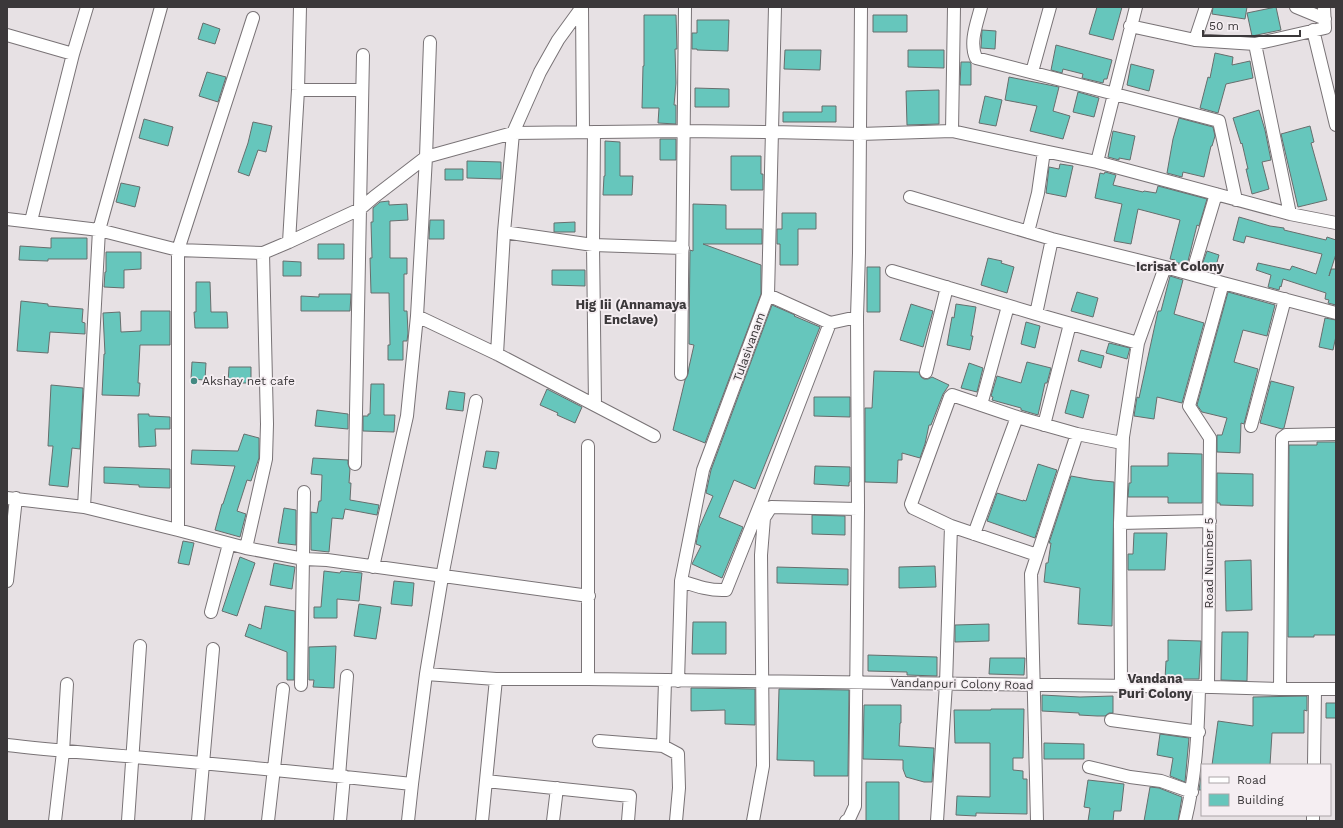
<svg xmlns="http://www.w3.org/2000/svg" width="1343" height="828" viewBox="0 0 1343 828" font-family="'Work Sans',sans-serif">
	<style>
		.building { fill: #66c6bc; stroke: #676e6d }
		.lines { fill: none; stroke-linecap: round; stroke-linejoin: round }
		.minor-casing { stroke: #797376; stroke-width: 14 }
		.minor { stroke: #fff; stroke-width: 12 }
		.poi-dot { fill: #438982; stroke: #f5eef2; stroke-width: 1.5 }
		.labels { text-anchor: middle; stroke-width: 3.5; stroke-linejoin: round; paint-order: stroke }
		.street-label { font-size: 12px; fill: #3b383a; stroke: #f5eef2 }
		.poi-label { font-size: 12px; fill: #3b383a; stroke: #f5eef2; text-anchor: start }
		.neighbourhood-label { font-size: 13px; font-weight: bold; fill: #3b383a; stroke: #f5eef2 }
	</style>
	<rect width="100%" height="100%" fill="#e7e1e4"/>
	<path class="building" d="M1097,7H1122L1113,40L1089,34Z
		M1213,7H1247L1245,19L1212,14Z
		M1276,7L1281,30L1252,36L1247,13Z
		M644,15H676L677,49H675L676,83L674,105H676V124L658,123L659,108H642L643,66H644Z
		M873,15H907V32H873Z
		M697,20H729L728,51L697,50V49H692V33H697Z
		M203,23L220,29L215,44L198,39Z
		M982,30L996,31L995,49L981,48Z
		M1056,45L1112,60L1107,79H1104L1103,83L1082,78L1083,74L1063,69L1062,73L1051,70Z
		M785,50H821L820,70L784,69Z
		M908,50H944V68L908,67Z
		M1215,53L1233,57L1232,65L1250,61L1253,78L1226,84L1218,113L1200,108L1208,77L1210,78Z
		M961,62H970L971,64V85H960Z
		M1131,64L1154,70L1149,91L1127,85Z
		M207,72L226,77L218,102L199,96Z
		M1009,77L1059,87L1053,111L1070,116L1063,139L1030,131L1037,106L1005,100Z
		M695,88L729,89V107H695Z
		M939,90V124L907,125L906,91Z
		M1078,92L1099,98L1094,117L1073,112Z
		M985,96L1002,100L996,126L979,123Z
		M822,106H836V122H783V112H822Z
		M1259,110L1265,130L1271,160L1262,162L1269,189L1252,194L1246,169H1248L1242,143L1241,144L1233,118Z
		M1179,118L1213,127L1215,136L1212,146H1211L1204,177L1183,172L1182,177L1167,173L1173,139Z
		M144,119L173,127L168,146L139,138Z
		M253,122L272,126L266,152L258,150L249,176L238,172L248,143Z
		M1310,126L1314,142L1311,143L1327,200L1298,207L1281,134Z
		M1113,131L1135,136L1130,160L1119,158V160L1108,157Z
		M660,139H676V160H660Z
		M605,141L620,142V176H633L632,195H603L604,176H605Z
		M731,156H761V174H763V190H731Z
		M467,161L501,162V179L467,178Z
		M1060,164L1073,166L1066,197L1046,193L1049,167L1059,169Z
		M445,169H463V180H445Z
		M1105,172L1116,175L1113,185L1143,192L1144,191L1156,193L1158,186L1207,199L1199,226L1197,225L1187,265L1174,262L1175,260L1170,259L1180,220L1138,209L1131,244L1114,241L1122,204L1095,198L1100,173L1104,174Z
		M121,183L140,187L135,207L116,202Z
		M389,201V205L407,204L408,220L390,221V258H407V274H404V311H407L408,333L407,341H403V360H388V345H390L389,293H371L370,258H372L371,222H373V208L380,202Z
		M693,204L726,205V229H762V244H703L761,265V294L705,443L673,430L685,380L688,374L689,367L694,345L689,344L690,250L693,251Z
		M782,213H816V229H798V265H780V244H777V229H782Z
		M1239,217L1270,226L1284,228V230L1326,240L1327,237L1336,240V254L1329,276L1331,269H1336V305L1328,303L1329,300L1325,299L1326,293L1283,279L1281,287L1280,286L1279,290L1268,287L1271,275L1256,270L1258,263L1290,270L1292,266L1316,274L1322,254L1246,236L1244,243L1233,240Z
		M430,220H444V239H429Z
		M575,222V232H554V223Z
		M51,238H87V259H48V261L19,260L20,246L51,248Z
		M318,244H344V259H318Z
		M1207,251L1219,255L1215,269L1202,265Z
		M106,252H141V269L124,270V288L104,287L105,272H106Z
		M988,258L1002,261L1001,263L1014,267L1007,293L981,285Z
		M283,261L301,262V276H283Z
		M867,267H880V312H867Z
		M552,270H585V286L552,285Z
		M1170,276L1183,280L1174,314L1204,323L1182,403L1157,397L1154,419L1134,416L1137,397L1139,398L1158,311H1161Z
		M196,282H210L211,312H227L228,328H195L194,312H196Z
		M1077,292L1098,298L1093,317L1071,311Z
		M1228,292L1275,305L1267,336L1243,330L1234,362L1258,369L1244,424L1241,423L1240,453L1217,452V435H1222L1227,418L1202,412L1197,405Z
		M319,294H351L350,311H301V296L319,297Z
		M21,301L48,304V306L83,309L82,322L85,323V334L50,332L48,353L17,351Z
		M911,304L933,311L923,347L900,340Z
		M956,304L976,307L971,336H973L970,350L947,345L952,317L954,318Z
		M772,305L795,315L794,316L820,327L755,489L734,480L719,517L743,527L722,578L692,564L701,546L696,544L699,528L713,496L706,493L711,470Z
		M141,311H170V345H140L138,383H140L139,396L102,395L104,354H105L103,313L120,312L121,332L141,331Z
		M1325,318L1336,320V336L1333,350L1319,347Z
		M1026,322L1040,326L1035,348L1021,344Z
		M1109,343L1130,348L1127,359L1106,353Z
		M1081,350L1104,356L1101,368L1078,361Z
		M192,362L206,363L205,380L191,379Z
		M1027,362L1051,368L1047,383H1045L1038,415L1021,410V408L992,400L993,397L991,396L997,376L1021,383Z
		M969,363L983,368L977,392L961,388Z
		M229,367H251V383H228Z
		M874,371L919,372L921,377L924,379H928L932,377L949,385L943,394L931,425H929L925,444L920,458L902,453V460H898L897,483L865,482V408H872Z
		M1271,381L1294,387L1284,428L1282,429L1260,423Z
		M371,384H384V415H395L394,432L363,431V416H368V414H370Z
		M51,385L83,388L80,449L72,448L68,487L49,485L53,446H48Z
		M547,389L582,407L575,423L557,415L558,413L540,405Z
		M1071,390L1089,395L1083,418L1065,413Z
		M449,391L465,393L463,411L446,409Z
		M814,397H850V417L814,416Z
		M317,410L348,414V429L315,426Z
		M138,414H149V416L170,417V429H155L156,446L139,447Z
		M244,434L259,438V458L251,481L247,480L237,511L246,514L240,537L215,530L222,504H223L235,466L191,464L192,450L238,451Z
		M1317,442H1336V635H1314V637H1288L1289,445H1317Z
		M486,451L499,452L496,469L483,467Z
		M1168,453L1202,454V503H1168V497H1128L1129,483H1131V466H1168Z
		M313,458L348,460V464L350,469L349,483H351L350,500L379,505L377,515L345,509L343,519L332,518L329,552L311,550V512L317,513L319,501H321L322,475L311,474Z
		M1038,464L1057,470L1035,538L987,521L997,493L1023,501V500L1026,501Z
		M815,466L850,467V482H849V486L814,484Z
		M104,467L170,469V488L139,487V485L104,483Z
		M1217,473L1253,474V506L1220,505V503H1217Z
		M1071,476L1093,480L1114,482L1112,626L1078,624L1080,588L1044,582L1046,563H1048L1051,543H1049Z
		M284,508L296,510V545L278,543Z
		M812,515L845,516V535L812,534Z
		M1134,533H1167L1165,570H1128V554H1133Z
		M183,541L194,543L189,565L178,563Z
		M240,557L255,563L237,616L222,611Z
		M1251,560L1252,610L1226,611L1225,561Z
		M274,563L295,567L292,589L270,585Z
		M935,566L936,587L899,588V567Z
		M777,567L848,569V585L777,583Z
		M324,571L340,573L341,571L362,573L359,601L337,599V618H314V607H321Z
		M394,581L414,583L412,606L391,604Z
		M359,604L381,607L376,639L354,636Z
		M265,606L295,611L294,680H287V652L245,636L249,624L261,629Z
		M693,622H726V654H692Z
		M989,624V641L955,642V625Z
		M1222,632H1248L1247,681L1221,680Z
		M1168,640L1201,641L1199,679H1165L1166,661H1168Z
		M336,646L334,688L313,687L314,680H309V647Z
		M868,655L937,657V676L907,675V672L868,671Z
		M990,658H1025L1024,675L989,674Z
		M691,688L755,689V725L725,724V710L691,711Z
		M779,689L849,690L848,776H814V761L777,760Z
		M1042,695L1080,697L1113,696V713H1109L1105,716H1097L1079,715V713L1042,711Z
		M1307,696V711L1304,710V733H1272L1270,765H1212L1218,721L1253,726V697Z
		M1326,703H1336V718H1326Z
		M864,705H901V723H900L899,746L934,748L932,782H924L906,777L903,769V760L863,759Z
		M991,709H1024L1023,758H1013V770L1023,771V779H1027V814L976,813V816L956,815L957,796L990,797V743H955L954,710H991Z
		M1160,734L1189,738L1185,782L1170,776L1173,758L1157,755Z
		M1044,743L1084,744V759H1044Z
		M1202,770V790H1199Z
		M1088,780L1124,784L1121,811H1114L1113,821H1088L1090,808L1084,807Z
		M866,782H899V821H866Z
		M1150,787L1159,788L1182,797L1178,821H1144Z"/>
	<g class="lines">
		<g class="minor-casing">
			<path id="minor" d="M582,7L583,132
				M981,7C977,23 969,42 976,58L1219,121L1236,200
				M1296,7L1325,19
				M1130,26L1195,40L1255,44L1325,28L1324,7
				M1313,30L1336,125
				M7,35L73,54L87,7
				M1195,40L1206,7
				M1255,44L1290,214
				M1032,72L1050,7
				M298,90H362
				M952,131L954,7
				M594,132L593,245L595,405
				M1097,162L1136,7
				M910,197L1052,239L1165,267L1223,283L1336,313
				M7,219L99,230L178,250L263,253L289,242L360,209L374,197L426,157L513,133L684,131L772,132L860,134L952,131L1044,151L1097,162L1290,214L1336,223
				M31,221L73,54
				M504,232L593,245L683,248
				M1028,232L1038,193L1044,151
				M289,242L298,90L300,7
				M892,271L1036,314L1138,343
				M1192,274L1216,194
				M768,295L830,323L857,317
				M1036,314L1052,239
				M417,316L497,354L654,436
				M497,354L504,232L513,133L540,72L558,40L582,7
				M926,372L947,287
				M681,374L685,7
				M981,405L1008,306
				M1044,425L1070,324
				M1251,426L1285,299
				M588,446V679
				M355,464L363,55
				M7,498L84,507L178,530L246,548L304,559L327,560L589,596
				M84,507L99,230L161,7
				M1120,523L1210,521
				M178,530V250L253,18
				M974,534L1017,417
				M246,548L266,459L267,424L263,253
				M1037,555L951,526L913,508L911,504L950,397L952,395L1017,417L1077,434
				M373,567L407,416L417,316L426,157L430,42
				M7,581L16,498
				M681,581C696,586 710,591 726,590L762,500L830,323
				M211,612L229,544
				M426,674L442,577L476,401
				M678,681L681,581L703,470L768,295L775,7
				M301,685L304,492
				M1121,686L1120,523L1123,437L1138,343L1165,267
				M1208,687L1210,438L1189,406L1223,283
				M1280,689L1282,438L1286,435L1336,434
				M1111,720L1199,732
				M599,741L663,746L678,754L679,788L676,821
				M7,745C49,750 92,753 134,757C227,765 319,774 412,784
				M663,746L665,681
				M1314,765L1315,689
				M1089,767L1130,777L1161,781L1192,792
				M339,776L347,676
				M486,781L630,796L628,821
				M55,821L63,752L67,684
				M128,821L140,646
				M198,821L213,649
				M268,821L283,689
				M340,821L344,776
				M408,821L412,784L426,674L496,679H588L1212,687L1280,689H1336
				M482,821L496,679
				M553,821L557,788
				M753,821L763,766L761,555L764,518L771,507L858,509
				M846,821L849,819L855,806L858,509L857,317L859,253L861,7
				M937,821L946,684L951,526
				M1037,821L1031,574L1077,434L1122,443
				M1185,821C1196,776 1198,733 1199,687
				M1313,821V815"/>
		</g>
		<use href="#minor" class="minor"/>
	</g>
	<circle class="poi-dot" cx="194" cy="381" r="4"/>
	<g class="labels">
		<g class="street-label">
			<text transform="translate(749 347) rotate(-70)" y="4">Tulasivanam</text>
			<text transform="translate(1209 563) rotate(-90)" y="4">Road Number 5</text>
			<text transform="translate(962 684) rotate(1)" y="4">Vandanpuri Colony Road</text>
		</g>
		<g class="poi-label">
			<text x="202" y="385">Akshay net cafe</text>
		</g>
		<g class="neighbourhood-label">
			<text x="1180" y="271">Icrisat Colony</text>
			<text x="631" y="309">Hig Iii (Annamaya<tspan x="631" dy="15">Enclave)</tspan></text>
			<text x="1155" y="683">Vandana<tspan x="1155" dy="15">Puri Colony</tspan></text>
		</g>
	</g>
	<rect width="1343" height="828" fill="none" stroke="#3b383a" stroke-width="16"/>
	<rect x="1201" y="764" width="130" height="52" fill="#f5eef2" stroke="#aba5a8"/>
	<rect x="1209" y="777" width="20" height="6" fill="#ffffff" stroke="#aba5a8"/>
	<text x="1237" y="784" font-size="12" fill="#3b383a">Road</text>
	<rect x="1209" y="794" width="20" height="12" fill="#66c6bc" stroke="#aba5a8"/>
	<text x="1237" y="804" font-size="12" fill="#3b383a">Building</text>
	<path d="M1203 30v6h97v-6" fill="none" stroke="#3b383a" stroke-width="2"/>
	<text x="1209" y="30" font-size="12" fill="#3b383a" stroke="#f5eef2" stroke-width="3" paint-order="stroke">50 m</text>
</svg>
